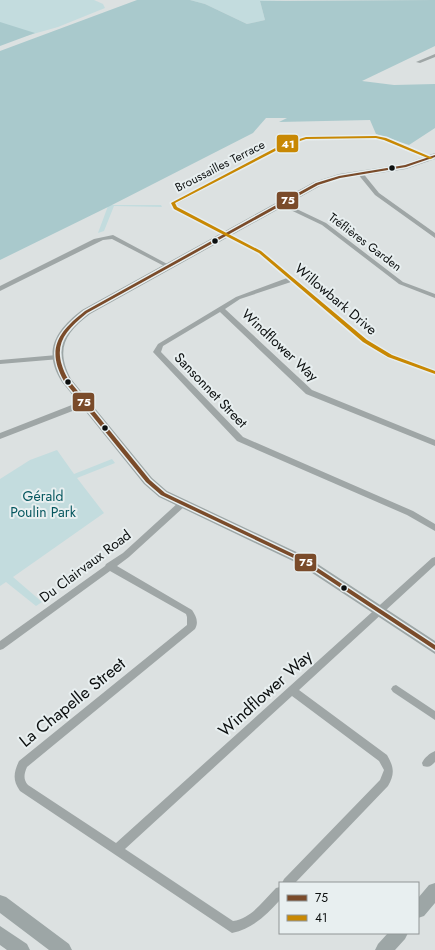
<svg xmlns="http://www.w3.org/2000/svg" width="435" height="950" viewBox="0 0 435 950" font-family="Jost,sans-serif">
	<style>
		.green { fill: #c3dcde }
		.forest { fill: #a9c9cc }
		.lines { fill: none; stroke-linecap: round; stroke-linejoin: round }
		.street { fill: #9fa6a6; fill-rule: evenodd }
		.secondary { fill: #9da6a6; fill-rule: evenodd }
		.bus-1-casing { stroke: #e8eff0; stroke-width: 3 }
		.bus-2-casing { stroke: #e8eff0; stroke-width: 3 }
		.bus-1 { fill: #7a4b2a; fill-rule: evenodd }
		.bus-2 { fill: #c88803; fill-rule: evenodd }
		.bus-dot { fill: #0c0f0f; stroke: #e8eff0; stroke-width: 1.5 }
		.labels { text-anchor: middle; stroke-width: 4; stroke-linejoin: round; paint-order: stroke }
		.far-street-label { font-size: 12px; fill: #0c0f0f; stroke: #e8eff0 }
		.street-label { font-size: 14px; fill: #0c0f0f; stroke: #e8eff0 }
		.park-label { font-size: 14px; fill: #06575f; stroke: #e8eff0 }
		.near-street-label { font-size: 17px; fill: #0c0f0f; stroke: #e8eff0 }
		.line-badge { stroke: #e8eff0; stroke-width: 1.5 }
		.badge-label { font-size: 11px; text-anchor: middle; font-weight: bold; fill: #fff }
	</style>
	<rect width="100%" height="100%" fill="#dce1e1"/>
	<path class="green" d="M0,0H94L103,4L105,8L58,27L26,36L0,31Z
		M190,0H286L260,1L265,20L247,24L205,4Z
		M111,205H161L162,207L114,206L104,231L98,233L108,206Z
		M57,450L74,474L112,459L115,463L77,478L104,513L13,577L42,602L36,606L6,582L0,586V479L30,460Z"/>
	<path class="forest" d="M137,0H190L205,4L247,24L265,20L260,1L435,0V46L362,81L394,85L435,84V128L409,145L376,134L370,120L279,122L287,118H266L253,133L110,206L0,260V51Z
		M0,22L35,33L0,46Z"/>
	<g class="lines">
		<path class="street" d="M435,54V57L420,63L416,62Z
			M376,135L387,138L434,158L429,159L383,140L376,139L306,140L286,146L176,204L178,207L262,251L367,340L393,354L435,370V375L387,358L363,342L291,282L240,299L225,309L312,390L435,440V446L306,394L220,312L163,346L161,352L243,437L413,511L435,524V531L407,515L237,441L153,352L158,344L236,297L287,278L258,253L173,209L170,203L171,202L282,144L306,136Z
			M360,171L362,172L379,193L435,233V238L375,195L357,173Z
			M282,202L326,223L403,282L435,294V298L399,284L322,225L280,205L279,204Z
			M113,235L171,266L170,267H166L112,239L103,240L0,291V286L94,239Z
			M57,355H60L61,357L60,359L0,364V360Z
			M82,401H88L89,403L88,405L0,439V433Z
			M182,501L186,504L185,506L129,557L117,566L192,610C196,616 199,622 195,629L27,767C24,774 23,779 28,785L116,843L432,558L435,557V565L299,690L387,755C394,767 395,774 388,786L295,883H282L284,879L380,780L384,770L379,761L292,696L125,849L233,921C252,918 263,901 276,888L280,887V900C266,915 254,928 232,933L20,791C12,780 14,772 19,761L187,625V617L186,614L110,571L3,649L0,650V641L105,566L106,564L123,553L179,502Z
			M396,685L435,711V720L393,692L391,689L393,686Z
			M435,751V762C431,766 429,768 423,766L422,763C424,758 430,753 435,751Z"/>
		<path class="secondary" d="M435,153V159L406,169L340,179L320,186L90,314C65,333 55,349 71,379L152,478L167,491L307,557L435,641V654L297,563L159,497L144,484L62,382C42,351 56,330 82,310L314,182L339,174L404,164Z
			M435,883V903L424,916L418,918V898L429,885Z
			M0,895L6,897L69,944L72,950H49L0,913Z
			M0,926L27,944L30,950H7L0,945Z
			M388,933H408L405,939L395,950H375L378,944Z"/>
		<g class="bus-1-casing">
			<path id="bus-1" d="M435,155V157L406,167L340,178L318,185L87,313C62,333 51,348 68,379L150,480L165,493L304,559L435,645V650L300,561L161,495L146,482L64,381C46,349 58,332 85,311L316,183L339,176L405,165Z"/>
		</g>
		<g class="bus-2-casing">
			<path id="bus-2" d="M376,136L386,138L433,158L430,159L384,140L376,138L306,139L285,146L175,203L177,207L261,251L367,340L392,355L435,371V374L388,357L363,342L259,253L174,209L171,203L283,144L306,137Z"/>
		</g>
		<use href="#bus-1" class="bus-1"/>
		<use href="#bus-2" class="bus-2"/>
	</g>
	<g class="bus-dot">
		<circle cx="392" cy="168" r="3.5"/>
		<circle cx="215" cy="241" r="3.5"/>
		<circle cx="68" cy="382" r="3.5"/>
		<circle cx="105" cy="428" r="3.5"/>
		<circle cx="344" cy="588" r="3.5"/>
	</g>
	<g class="labels">
		<g class="far-street-label">
			<text transform="translate(220 166) rotate(-27)" y="4">Broussailles Terrace</text>
			<text transform="translate(365 242) rotate(37)" y="4">Tréflières Garden</text>
		</g>
		<g class="street-label">
			<text transform="translate(336 299) rotate(40)" y="5">Willowbark Drive</text>
			<text transform="translate(280 345) rotate(43)" y="5">Windflower Way</text>
			<text transform="translate(211 390) rotate(46)" y="5">Sansonnet Street</text>
			<text transform="translate(85 566) rotate(-37)" y="5">Du Clairvaux Road</text>
		</g>
		<g class="park-label">
			<text x="43" y="501">Gérald<tspan x="43" dy="16">Poulin Park</tspan></text>
		</g>
		<g class="near-street-label">
			<text transform="translate(265 693) rotate(-42)" y="6">Windflower Way</text>
			<text transform="translate(72 702) rotate(-39)" y="6">La Chapelle Street</text>
		</g>
	</g>
	<g class="line-badge">
		<rect x="276" y="134" width="23" height="19" rx="4" fill="#c88803"/>
		<rect x="276" y="191" width="23" height="19" rx="4" fill="#7a4b2a"/>
		<rect x="72" y="392" width="23" height="20" rx="4" fill="#7a4b2a"/>
		<rect x="294" y="553" width="23" height="19" rx="4" fill="#7a4b2a"/>
	</g>
	<g class="badge-label">
		<text x="288" y="148">41</text>
		<text x="288" y="204">75</text>
		<text x="84" y="406">75</text>
		<text x="306" y="566">75</text>
	</g>
	<rect x="279" y="882" width="140" height="52" fill="#e8eff0" stroke="#909596"/>
	<rect x="287" y="895" width="20" height="6" fill="#7a4b2a" stroke="#909596"/>
	<text x="315" y="902" font-size="12" fill="#0c0f0f">75</text>
	<rect x="287" y="915" width="20" height="6" fill="#c88803" stroke="#909596"/>
	<text x="315" y="922" font-size="12" fill="#0c0f0f">41</text>
</svg>
